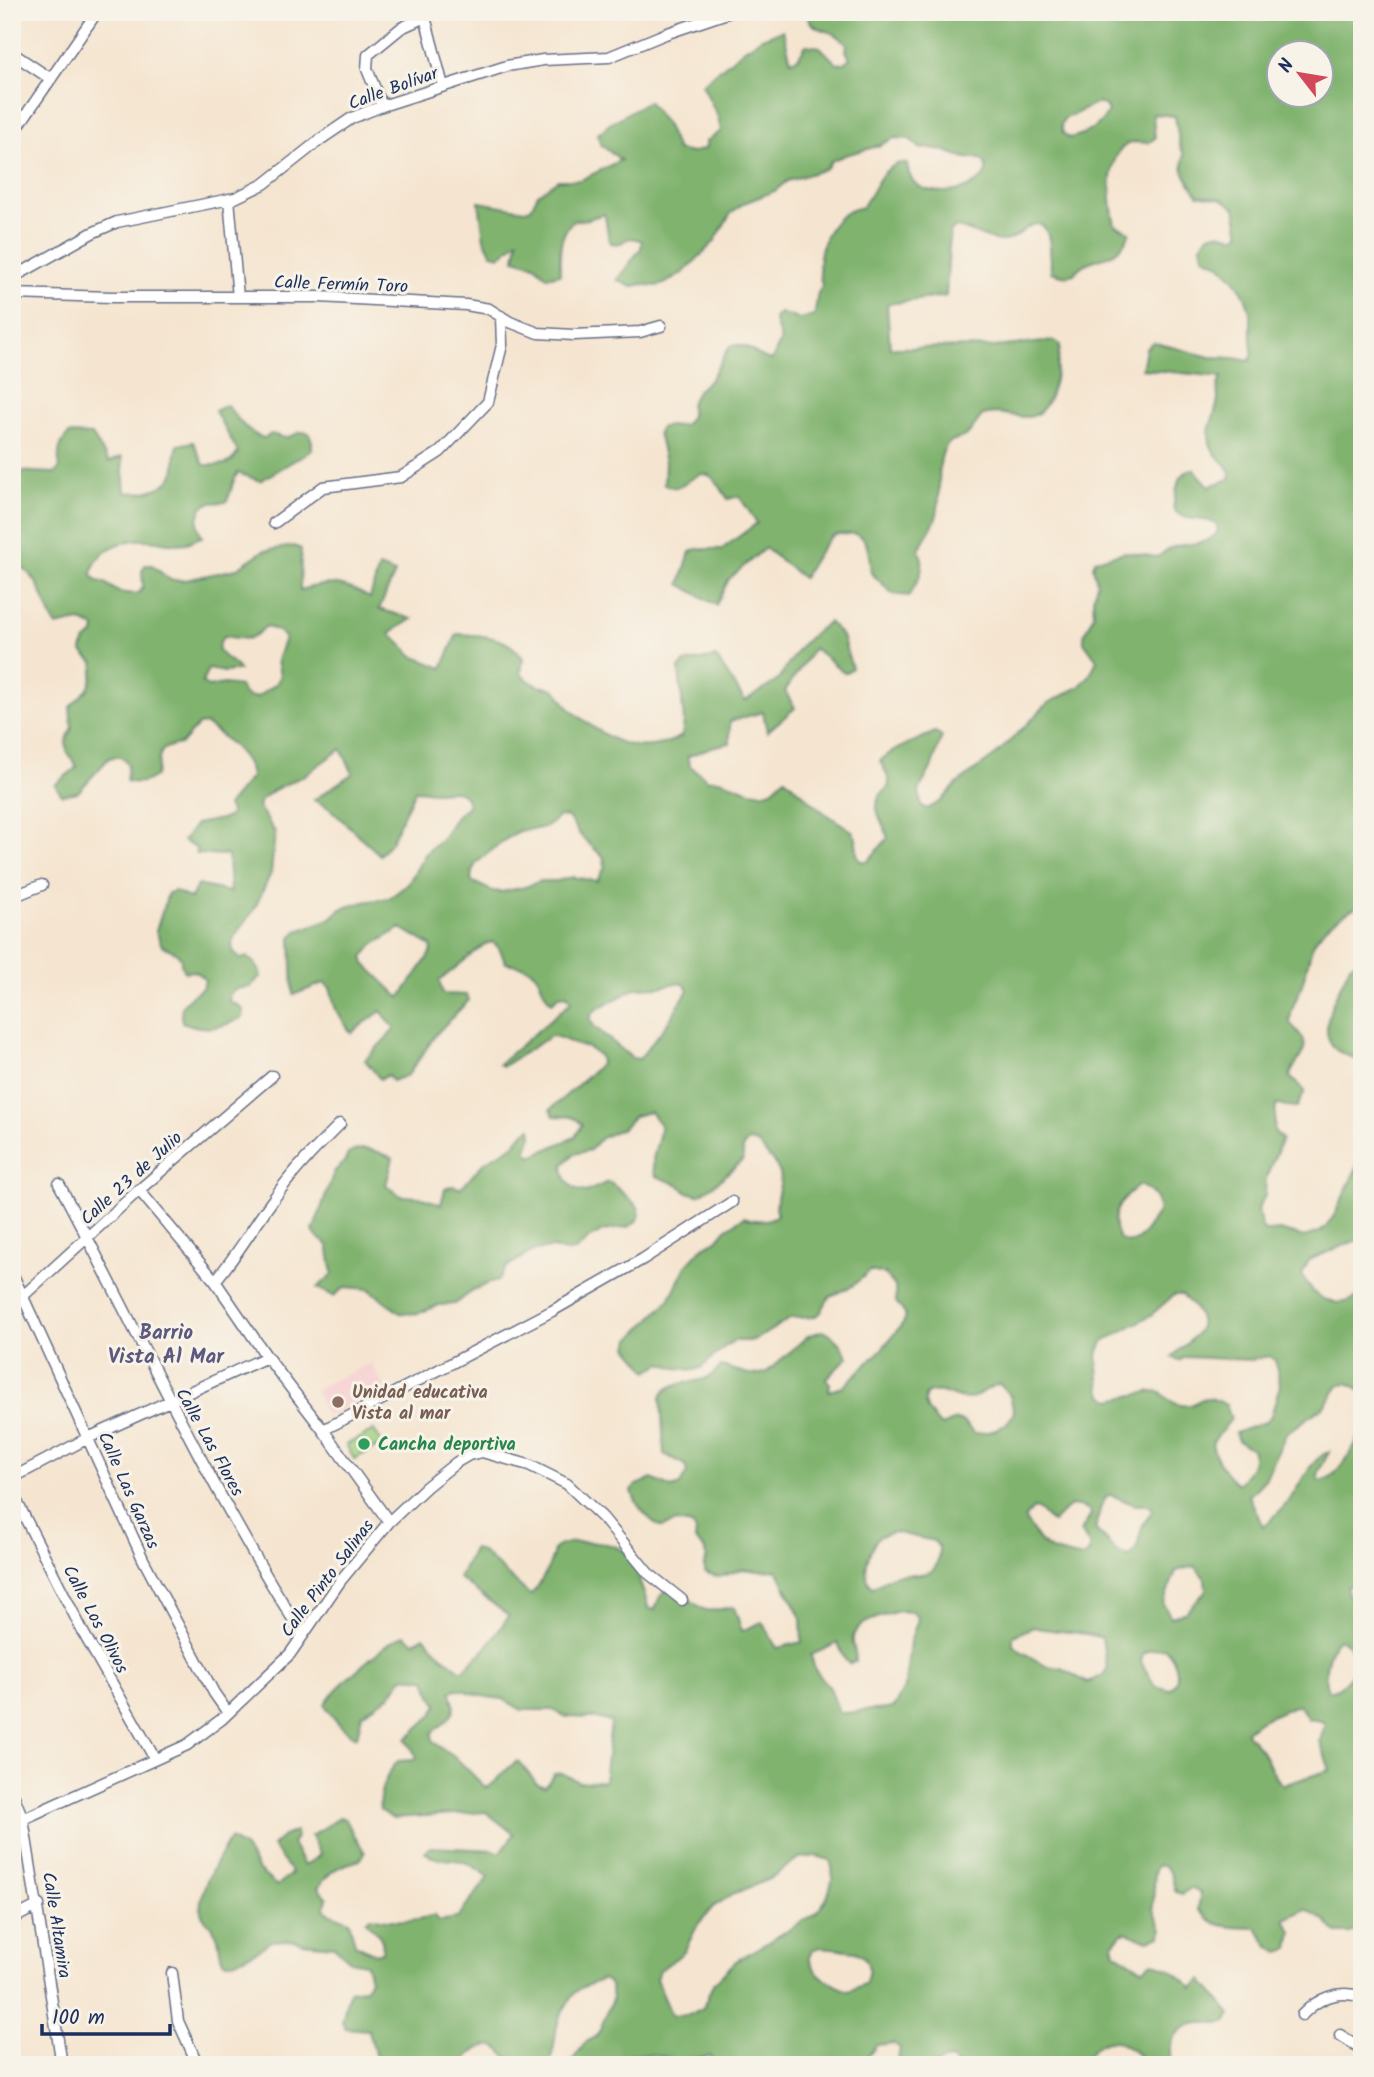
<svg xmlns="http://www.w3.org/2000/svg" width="1374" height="2077" viewBox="0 0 1374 2077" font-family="Kalam,sans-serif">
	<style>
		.built { fill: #f7cfd1 }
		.green { fill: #a1d180; stroke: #5e806f; stroke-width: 2 }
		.forest { fill: #80b36e; stroke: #4e7166; stroke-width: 2; fill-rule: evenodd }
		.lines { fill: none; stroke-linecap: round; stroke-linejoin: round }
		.minor-casing { stroke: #676f86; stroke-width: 13 }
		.minor { stroke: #fff; stroke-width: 10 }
		.education-dot { fill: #8d6e63; stroke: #f7f3e8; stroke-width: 2.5 }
		.leisure-dot { fill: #2e9e5b; stroke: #f7f3e8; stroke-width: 2.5 }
		.labels { text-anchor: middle; stroke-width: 6; stroke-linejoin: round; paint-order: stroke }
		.street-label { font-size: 18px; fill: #1b2f5e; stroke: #f7f3e8 }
		.education-label { font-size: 18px; font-weight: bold; fill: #785e54; stroke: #f7f3e8; text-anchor: start }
		.leisure-label { font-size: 18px; font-weight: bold; fill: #27864d; stroke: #f7f3e8; text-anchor: start }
		.quarter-label { font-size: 21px; font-weight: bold; fill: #5c587f; stroke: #f7f3e8 }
	</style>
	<rect width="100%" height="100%" fill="#f7f3e8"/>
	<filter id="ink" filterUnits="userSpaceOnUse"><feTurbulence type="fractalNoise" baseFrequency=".0143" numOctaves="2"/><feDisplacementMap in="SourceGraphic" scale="14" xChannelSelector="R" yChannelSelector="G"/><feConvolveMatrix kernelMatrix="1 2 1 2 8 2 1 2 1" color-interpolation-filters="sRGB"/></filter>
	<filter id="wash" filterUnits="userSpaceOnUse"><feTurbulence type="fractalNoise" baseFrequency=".00686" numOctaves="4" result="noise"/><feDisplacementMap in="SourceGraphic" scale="28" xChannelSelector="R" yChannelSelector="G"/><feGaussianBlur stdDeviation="1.57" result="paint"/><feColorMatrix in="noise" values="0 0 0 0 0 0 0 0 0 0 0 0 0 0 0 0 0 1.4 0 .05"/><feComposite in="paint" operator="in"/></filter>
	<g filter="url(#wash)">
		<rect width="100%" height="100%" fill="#f5e5d0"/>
		<path class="built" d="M371,1363L385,1388L326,1416L315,1389Z"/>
		<path class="green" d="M374,1430L383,1444L354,1459L346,1445Z"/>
		<path class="forest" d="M806,12H1362V903C1345,914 1321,926 1313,945C1308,959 1306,974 1301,987C1296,1001 1290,1009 1290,1023C1294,1028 1302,1035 1304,1041C1308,1053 1291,1066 1290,1077L1305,1091L1297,1107L1276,1105L1274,1131L1282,1139L1266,1178L1265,1195L1258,1209L1261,1227L1266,1232L1283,1231L1304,1237L1320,1232L1326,1227L1335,1214L1358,1165L1362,1127V1238L1309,1260L1302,1274C1313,1300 1337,1312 1362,1294V1391L1348,1383L1340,1385L1324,1406L1286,1434L1266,1478L1249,1496L1263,1527C1271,1519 1280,1512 1287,1503C1300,1487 1308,1460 1329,1452L1318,1473L1319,1481C1338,1480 1357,1445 1362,1427V1591L1351,1585L1347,1586C1346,1597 1355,1607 1362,1615V1925L1350,1933H1337L1326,1922L1306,1909L1285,1919L1292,1931L1289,1949L1279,1952L1268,1945L1257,1928C1233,1927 1215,1930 1198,1909L1201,1892L1191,1888L1182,1894L1176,1892C1171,1880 1174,1869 1159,1865L1155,1868L1153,1907L1162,1930L1161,1936L1148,1941L1128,1932L1122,1933L1113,1944L1115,1952L1143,1969L1153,1962L1173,1971L1193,1988L1202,1980L1231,2014L1226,2023C1217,2025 1211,2023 1203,2023C1179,2023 1164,2043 1173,2065H1148C1127,2044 1108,2027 1087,2057L1089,2065H956L952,2059L943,2060L938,2065H897L900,2048L893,2043L877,2045L861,2065H716L710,2056L681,2061L657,2055L633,2054L618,2065H569L586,2042L596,2037L600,2030L612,1999L611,1987L607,1981L602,1979C595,1983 588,1985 581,1988C572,1993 559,2016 557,2026C554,2040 555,2051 548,2065H512C508,2059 502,2050 496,2047C484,2041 468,2054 462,2065H375L377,2062L369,2030L345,2028L342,2021L349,1991L365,1989L370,1979L366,1964L350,1961L334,1946L302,1943L295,1940L271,1941L257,1951L233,1962H224C218,1953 221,1945 217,1935C213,1927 203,1920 201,1912C197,1892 219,1856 230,1839L245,1848L257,1869L277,1886L292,1873L272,1846L283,1836L295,1831L297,1836L292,1843L304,1866L320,1855L311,1836L341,1817L345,1819L365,1853L360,1860C338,1866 331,1869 318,1888L327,1898L325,1907L327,1912L349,1921L355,1944L375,1954L382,1952C386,1938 375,1931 366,1921L370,1917C394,1922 412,1922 435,1915L439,1921L457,1918L489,1877C482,1872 472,1864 464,1862C449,1857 437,1863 425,1852L430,1847L493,1850L500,1853L514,1834L486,1812L393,1818L380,1810C377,1794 387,1773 398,1761L413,1760L417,1757L406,1739L431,1716L438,1705L431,1695L426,1679L403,1677L390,1696L362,1714L357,1737C346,1734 330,1715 325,1704C333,1689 388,1641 404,1635L414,1642L424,1636L443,1657L462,1671L486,1648L509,1616L459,1578L473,1549L481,1551L530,1595C539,1588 553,1561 554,1549C563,1542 573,1542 585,1542C618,1543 632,1548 640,1582C642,1591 647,1598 648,1608L655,1610C657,1605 658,1599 661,1595C674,1578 694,1607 706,1610C715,1612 725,1607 734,1607L742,1631L762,1622L777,1648L802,1642L801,1618L777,1570L758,1571L743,1569L719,1577L704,1572V1565L707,1558L706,1551L695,1540L696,1532L692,1525L677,1522L662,1527C648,1520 636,1506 632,1491L636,1485L652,1479L672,1488L680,1485L687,1473L685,1465L664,1454L661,1396C676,1374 702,1391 721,1366L752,1375L766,1373L808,1336L822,1331L829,1333L840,1344L848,1357L827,1378L830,1384L829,1391L843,1387L882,1349L904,1322L905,1314L896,1302L895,1286L885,1274L870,1271L851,1287L829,1297L821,1312L814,1317L791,1318L758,1338L750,1341H734L727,1345L702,1367L695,1370L676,1368L662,1363L648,1371L628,1347L631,1339L669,1300L687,1264L703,1247L717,1240L726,1229L744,1217C755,1221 768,1222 777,1215C772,1186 793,1182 769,1157C762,1149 760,1142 748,1141L743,1147V1160L715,1184L699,1195L686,1192L679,1185L656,1176C647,1159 661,1143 660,1125L650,1112L634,1116L623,1128L601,1138L590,1150L574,1154L563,1165C564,1181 570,1189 586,1192L608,1182C614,1184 632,1201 638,1207L640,1215L635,1223L628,1227L603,1231L589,1239L576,1250L568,1252L552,1248L535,1250L508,1266L498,1280L475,1289L455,1304L439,1305L417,1314L400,1313L369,1289L345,1287L334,1296L317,1288L333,1274L328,1245L317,1237L313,1231L334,1172L345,1161L348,1154C364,1144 376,1151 393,1158L386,1185L401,1196L419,1197L441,1204L445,1189L453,1186L460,1188C469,1182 475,1171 484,1163C493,1156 505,1152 514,1144C519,1138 523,1132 531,1128L532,1136L526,1151L532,1156L575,1137L582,1125C574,1114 567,1117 554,1116L550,1110L601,1064L600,1056L587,1047C574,1048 565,1036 551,1036L503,1066L499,1064L571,1002L567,995L559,996L552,1002C540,994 543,975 529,969C523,965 513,965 506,963L499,948L493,942L485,944L439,981L443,994L467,995L469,1000L437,1033L408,1075L392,1081L388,1075L380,1079L365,1060L395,1029L381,1011L351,1033L336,1010L330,988L324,983L293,995L291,937L297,931L330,919L341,909L364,902L389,898L395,894L408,884L426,853L443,837L456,816L468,806C467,787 451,791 438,792C430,792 422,790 415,790L391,842L380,855L329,808L314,800L353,773L341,749L303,776L274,790L261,800L258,806L275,832L271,873L254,910L234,937L232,945L234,953L240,959L247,957C255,963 259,967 261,976L250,987L235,989L229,995L230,1003L238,1005L243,1010V1017C222,1029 204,1031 182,1022C177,1002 190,998 203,987L205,980C199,972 195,970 185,972L181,966V958L176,952L162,946L156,931L168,893L175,891L191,899L197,885L230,892L228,855L196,854V848L183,841L196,824L226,818L231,813L227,806L251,777C250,756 221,735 206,724L198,725L181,744C154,748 162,754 156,775C146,783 138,784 126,781L128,765L124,759L118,756L109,758L78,792L62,795L55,785L77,767L67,751L66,742L72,727L70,707C88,689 92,690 94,663L82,652C83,643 86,639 94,635L95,627L80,621L56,626C40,599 44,577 12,562V520L16,511L12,495V471L55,473L60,468C57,455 59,443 69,434L92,435L109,462L122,457L125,492C142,495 173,489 175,466C175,458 175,453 178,445L193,442L204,465C219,465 231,467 238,452L215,411L227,405C237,418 248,435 265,438L271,434L286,438L301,432L309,433L312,442V450L260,481L238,473C231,482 232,493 226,502L209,503L202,507C197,518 196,526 202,537C197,538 191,542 186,543C173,546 160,540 147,540C125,538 94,550 92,575L97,581C107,581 110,588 119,592C125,594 132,593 139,593L143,587L142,571L145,565H152L170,580H185L236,569L263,551L294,546L301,549L300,590C330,581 343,582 370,598L379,567L395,573L379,609L412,619L390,633L413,656L442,668L457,634C481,635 509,636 523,658L521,674C526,679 532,683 539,686C545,688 549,686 555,690C562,695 565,705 572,711C607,740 638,760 682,736L684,721L679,669L684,663L716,657L745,701L777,681L800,647L813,634L829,622L842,636L852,668L845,673L814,648L785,691L795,708L767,732L763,712L730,721V743L711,747L687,757L690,766L708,780C729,776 752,801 773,789C777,786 781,781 785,778L822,811L852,831L856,838L857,854L860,861H868L888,838C886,828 876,815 877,806C877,783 902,799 880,761C897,746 915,742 935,732L942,736L931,768L919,790L921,805L927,809L941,801L958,783L997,754L1048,703L1079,687L1090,675L1097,660L1084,642V635L1094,614L1093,599L1097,583L1093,567L1095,560L1125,552L1157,557C1162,554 1167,550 1171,548C1188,541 1207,548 1218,531L1216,524C1201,515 1184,525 1173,508C1177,492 1175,473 1194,469L1209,486L1230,479C1232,464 1221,463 1214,452C1201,429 1218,416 1218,397C1217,388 1217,385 1222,377L1142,369L1146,348L1153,342L1210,357L1234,358L1249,361L1253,355C1250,343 1251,334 1251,322C1250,297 1237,279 1219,264C1215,261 1209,260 1204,257L1201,246C1209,229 1219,232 1234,237L1240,234L1235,208L1222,199L1198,195L1186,177L1183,170L1184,154L1180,147L1175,116L1153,114L1155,138L1148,143C1141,143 1132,140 1126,145C1105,159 1110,203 1115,225L1130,232C1117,267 1088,252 1074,274L1066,276L1051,272C1050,258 1054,210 1027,228C1020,233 1013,240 1003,241C988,242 971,229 956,227L950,232L946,296L887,304L890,348L994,347L1054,341L1060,345C1058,364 1054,416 1027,417C1011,417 999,410 983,415C976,421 972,432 965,436C959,440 950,439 946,446C934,463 943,498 936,518C932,530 921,540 919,552C928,565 917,583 909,596L893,594L871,573C869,556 870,530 847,534C840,535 837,532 831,537C820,547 811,565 803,578L765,548L729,579L716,605L680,584L690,552L697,549H722L757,523L739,496L728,499C723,492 718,481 710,476C693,466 685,497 664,484L665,462L658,432L662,427L684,425C691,418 693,414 690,404L698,390L710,380L730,346C747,341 756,358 772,360L781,340L774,318L780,313L799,319L814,316C818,304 814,296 822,286C813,255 827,213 862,207C876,190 876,173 899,163L907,164C908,171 910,180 916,184C934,198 976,193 986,172C986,167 986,164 983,161C978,156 973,159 966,158C950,154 939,146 921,149L910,139L894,138L878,146L845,155L831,161L826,169L787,181L775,191L744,203L731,213L714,242L684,272L664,284L656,286L640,284L632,287L617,280L641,248L642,241C632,237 628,237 620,244L611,243C606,234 608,224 604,214L588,219L573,221C558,235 560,254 560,274L547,277L535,265L515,259L518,240L500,256L492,254L484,239L479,202L525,210L531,208L538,194L558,180H581L621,160L601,145L598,134L611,123L648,101L667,126L677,150L692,153L706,148V141L721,131L718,117L702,84L746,48L762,38L783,30L791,61L798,58L806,45L820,47L837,64L845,63L850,58L846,51L847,44C833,26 810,34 806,12ZM1280,52H1322V94H1280ZM1097,103L1105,105L1108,112C1101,126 1085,135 1069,138L1063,133L1061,125L1064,119ZM266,626L280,632L285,638L277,660L280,675L277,683L257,697H249L243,693L240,686L224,684L208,687L202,683L208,669L225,672L239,670C232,657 208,656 224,636C247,639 249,643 266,626ZM559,816L568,817L581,836L604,858L605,867L597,881L572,877L557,881H541L525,887L501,892L492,891L471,881C471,876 472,871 475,865C478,860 513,833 519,831C539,827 544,832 559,816ZM401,928L431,946L432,951L400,998L365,964L363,957L373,945ZM676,983L684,984L688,990L667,1024L639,1059L632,1058L595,1027L590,1020L593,1012L599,1008L636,988L660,987ZM1139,1185C1152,1191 1159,1197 1158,1213C1151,1221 1146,1234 1138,1239C1118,1252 1110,1224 1117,1210C1121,1200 1131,1192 1139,1185ZM1174,1295H1182C1215,1326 1199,1331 1172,1357L1179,1361L1185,1357L1252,1360L1269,1356L1275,1360L1280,1385L1271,1416L1265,1422L1235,1433L1238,1441L1252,1449C1257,1462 1247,1474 1238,1484C1226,1476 1214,1457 1212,1443L1231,1419L1226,1405C1221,1402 1215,1399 1209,1398C1201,1397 1199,1402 1193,1404C1182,1409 1167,1401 1161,1392L1153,1391L1111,1400L1104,1396L1100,1389L1097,1356L1103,1342L1151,1315ZM1000,1384L1010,1396L1014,1412C1006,1430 992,1433 974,1433L963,1422L956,1420L941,1426C933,1417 921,1407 926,1394C942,1387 949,1397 964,1399C978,1400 987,1385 1000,1384ZM1111,1495L1135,1505H1147L1153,1509L1142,1527L1137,1547L1130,1557L1118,1553L1095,1529L1101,1506L1107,1496ZM1070,1505L1079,1506L1090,1511L1091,1515L1081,1531L1089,1545V1552L1083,1558L1053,1551L1040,1542L1026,1521V1517L1034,1508C1043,1509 1044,1519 1053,1522ZM893,1532L934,1541L939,1547C940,1582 921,1572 897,1575C887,1576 882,1585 872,1587C860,1573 869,1552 878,1537ZM1195,1566L1205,1579L1206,1591L1186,1612L1171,1617L1163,1604L1176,1571ZM898,1611L913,1612L918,1619L910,1642L905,1686L894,1707C885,1711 879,1709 869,1710C857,1710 851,1715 839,1712L830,1688L815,1670L811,1655L838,1643L844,1658L849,1664L856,1661C856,1653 852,1645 853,1637C856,1621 885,1616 898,1611ZM1033,1627C1057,1633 1080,1630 1102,1638L1107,1669L1103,1675L1088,1683L1061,1668L1046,1666L1019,1650L1013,1644V1636ZM1339,1639C1366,1651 1355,1685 1329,1691C1321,1680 1328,1646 1339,1639ZM1165,1648C1176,1659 1183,1679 1170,1690L1155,1686L1141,1662L1143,1653L1150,1650ZM458,1689L487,1697L503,1699L522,1710H553L567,1717L596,1718L611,1722L604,1781L579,1782L562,1773L554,1774L545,1787L537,1784L518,1761C505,1768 499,1782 486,1788L458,1760L439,1746L433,1741L432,1733C440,1725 456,1718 454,1704C453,1700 451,1696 451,1691ZM1299,1704L1308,1719L1321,1721L1325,1724L1320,1741L1330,1770L1283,1785C1266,1770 1269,1751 1247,1735L1246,1731L1259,1721ZM816,1856L830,1860C837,1878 828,1901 815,1914L736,1961L713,1984L703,2008L689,2015L672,2016L656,1979L659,1971L684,1952L698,1924L713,1907L733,1894L769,1879L799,1858ZM819,1947C844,1949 880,1948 865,1984L849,1991C834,1986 812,1974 809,1957L812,1951Z
			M1362,959V1062C1353,1056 1340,1055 1333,1047C1315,1025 1342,986 1350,965Z"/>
	</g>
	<g filter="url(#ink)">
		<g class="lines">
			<g class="minor-casing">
				<path id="minor" d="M12,53L51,79
					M382,106L367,69L368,55L401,28L425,17L443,86
					M12,135L97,12
					M229,199L238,297
					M12,278L92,233L117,222L235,198L264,184L321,139L352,118L382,106L507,66L543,60L609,57L665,34L730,12
					M12,294L112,297H319L466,305L489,309L510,322L538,333L574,335L640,332L661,326
					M274,523L323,487L401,477L440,452L488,402L502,345L501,316
					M12,897L42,885
					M59,1184C140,1335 210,1491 303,1635
					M139,1190L215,1281L267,1357L323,1430L389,1522
					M12,1273L143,1559L214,1693L228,1713
					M215,1281C238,1254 254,1225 275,1197C294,1170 317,1147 340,1124
					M12,1306L139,1190L272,1076
					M323,1430L552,1311L643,1259L732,1202
					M12,1478L88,1438L267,1357
					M12,1492L84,1634L155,1759
					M12,1792L23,1819L62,2065
					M12,1824L187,1745L222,1719L290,1654L341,1580L389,1522L426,1487L457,1462L469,1455L482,1452L529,1465L567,1484L603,1518L648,1573L682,1600
					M12,1919L39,1905
					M172,1973L178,2021L198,2065
					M1302,2015C1318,1998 1339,1989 1362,1997
					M1340,2035L1362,2049"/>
			</g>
			<use href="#minor" class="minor"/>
		</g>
	</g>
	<circle class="education-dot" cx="338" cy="1402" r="7"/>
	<circle class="leisure-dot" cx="364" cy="1444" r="7"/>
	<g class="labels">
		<g class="street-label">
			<text transform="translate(393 88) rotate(-20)" y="6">Calle Bolívar</text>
			<text transform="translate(341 284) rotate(2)" y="6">Calle Fermín Toro</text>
			<text transform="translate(131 1178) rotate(-42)" y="6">Calle 23 de Julio</text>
			<text transform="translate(210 1442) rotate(61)" y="6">Calle Las Flores</text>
			<text transform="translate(129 1490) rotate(66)" y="6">Calle Las Garzas</text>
			<text transform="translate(327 1578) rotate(-53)" y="6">Calle Pinto Salinas</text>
			<text transform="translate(96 1619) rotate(62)" y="6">Calle Los Olivos</text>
			<text transform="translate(57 1925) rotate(81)" y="6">Calle Altamira</text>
		</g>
		<g class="education-label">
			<text x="352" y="1398">Unidad educativa<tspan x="352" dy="21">Vista al mar</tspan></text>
		</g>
		<g class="leisure-label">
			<text x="378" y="1450">Cancha deportiva</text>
		</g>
		<g class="quarter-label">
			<text x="166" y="1339">Barrio<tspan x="166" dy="24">Vista Al Mar</tspan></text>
		</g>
	</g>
	<rect width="1374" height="2077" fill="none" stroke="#f7f3e8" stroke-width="42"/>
	<g transform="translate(1300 74) rotate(301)"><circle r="33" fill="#f7f3e8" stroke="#9fa5b1" stroke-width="2"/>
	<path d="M0-5L12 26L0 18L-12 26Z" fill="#d1495b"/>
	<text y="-10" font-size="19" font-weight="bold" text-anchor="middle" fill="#1b2f5e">N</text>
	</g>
	<path d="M42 2024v10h128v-10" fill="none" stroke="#1b2f5e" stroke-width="3.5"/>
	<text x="52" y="2024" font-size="21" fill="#1b2f5e" stroke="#f7f3e8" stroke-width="5" paint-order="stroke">100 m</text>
</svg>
